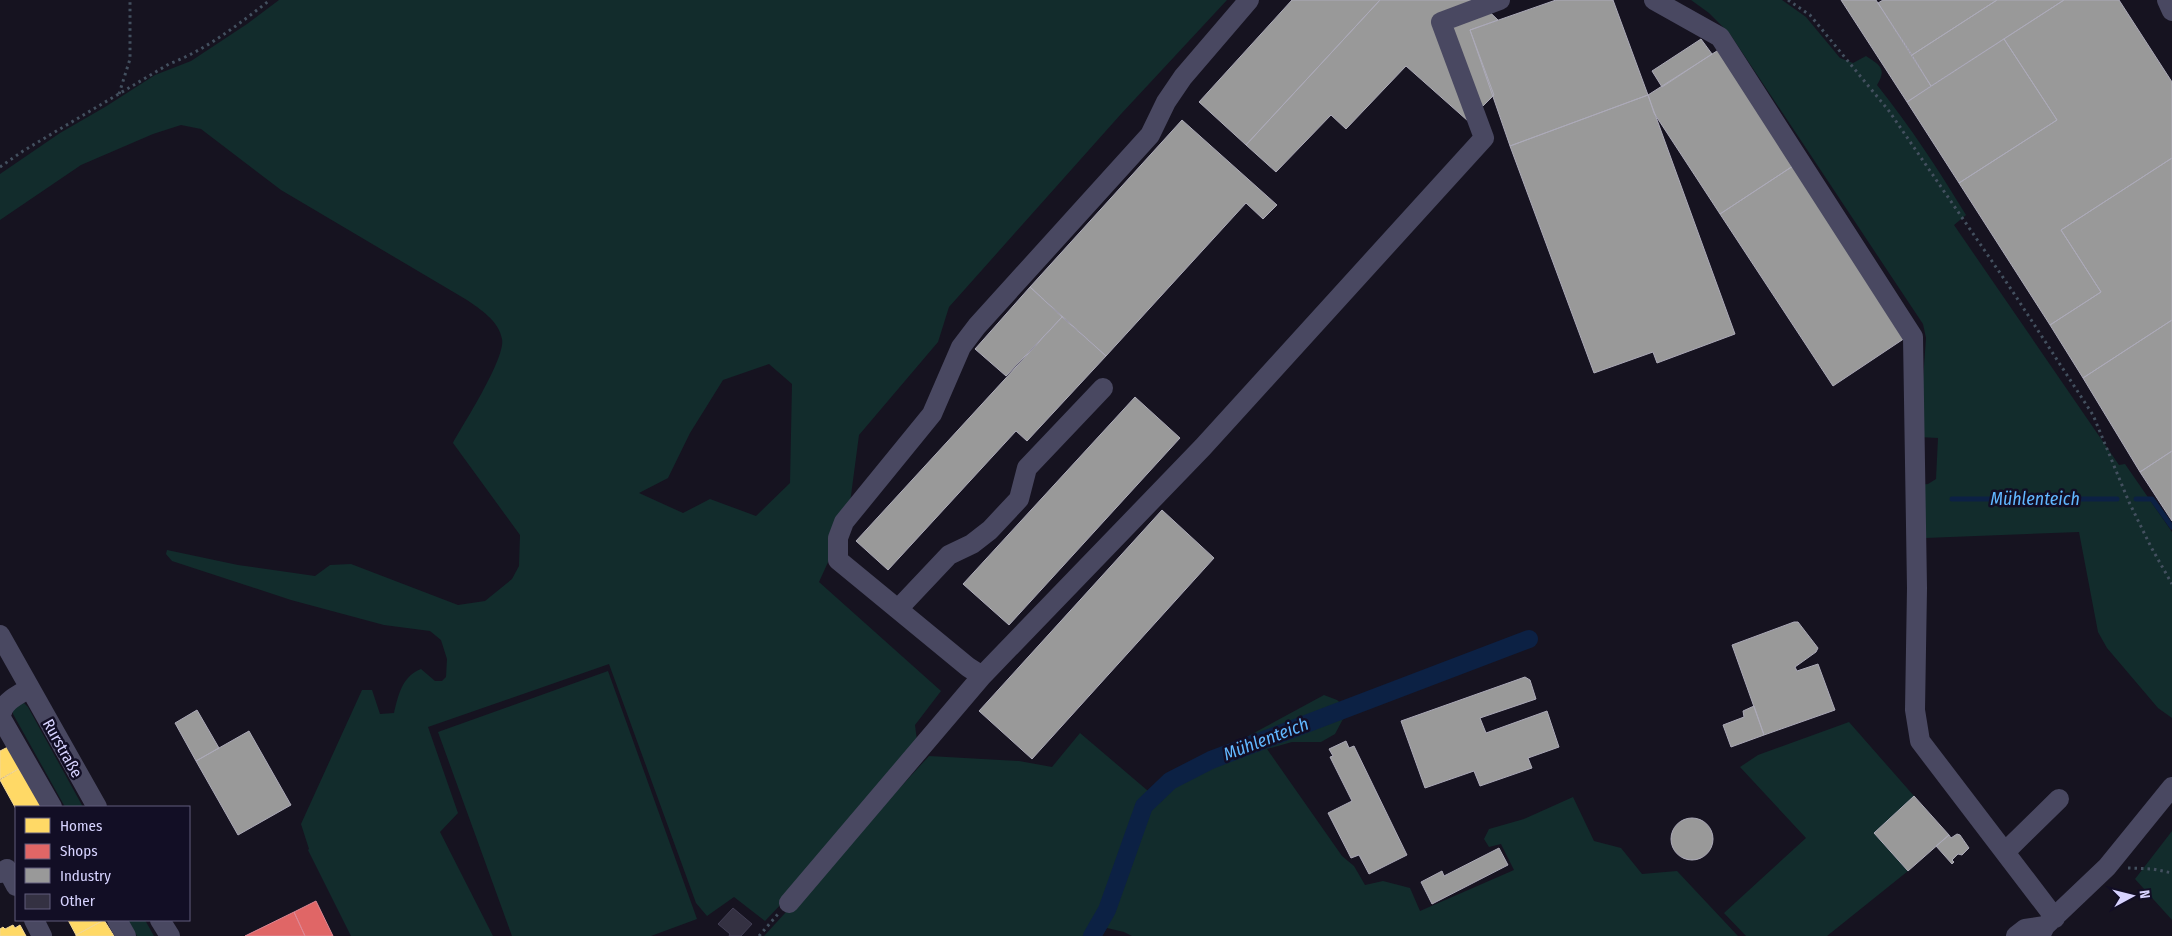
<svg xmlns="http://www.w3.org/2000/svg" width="2172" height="936" viewBox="0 0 2172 936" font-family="'Fira Sans Condensed',sans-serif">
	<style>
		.green { fill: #122c2c; fill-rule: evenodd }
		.homes { fill: #ffd966; stroke: #f3d794 }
		.shops { fill: #e06666; stroke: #dd8794 }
		.industry { fill: #999; stroke: #acaab8 }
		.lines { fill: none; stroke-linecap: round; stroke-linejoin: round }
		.stream { stroke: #0c2144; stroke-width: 5 }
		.canal { stroke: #0c2144; stroke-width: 18 }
		.building { fill: #343142; stroke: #423e54 }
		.path { stroke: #43505f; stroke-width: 3; stroke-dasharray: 2.5 4; stroke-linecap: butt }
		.minor { stroke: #494861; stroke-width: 20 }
		.labels { text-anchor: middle; stroke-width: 5; stroke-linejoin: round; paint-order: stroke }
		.street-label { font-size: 16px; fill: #d7d3ff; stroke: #120e25 }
		.water-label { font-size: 18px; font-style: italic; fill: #61b7ff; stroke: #120e25 }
	</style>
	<rect width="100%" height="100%" fill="#161320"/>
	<path class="green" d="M279,0H1227L1121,114L949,307L938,342L859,435L848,518L819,582L941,691L915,725L918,748L924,754L765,921L734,897L707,916L696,903L609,664L428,727L458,813L440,832L493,936H351L308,850L309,849L301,824L362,690H372L380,714L394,713C398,696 402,676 421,669L435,681H442L446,677L447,659L441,640L430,631L384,625L291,600L172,561L166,554L167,550L238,565L315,576L330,565L351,564L458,605L485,601L512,579L519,566L520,535L453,443C464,423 506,358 502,339C499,321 480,309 467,300L281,190L201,129L181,125L153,134L81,165L0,220V174L60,133L105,107L155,75L191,61L247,24ZM769,364L792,384L790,483L756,516L710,499L683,513L639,493L668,478L690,433L723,380Z
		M1691,0H1782L1806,17L1840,58L1853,63L1866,56C1880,65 1887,69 1877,85C1910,126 1938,169 1966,215L1954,225L2119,465L2125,464L2172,532V718L2158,708L2107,648L2098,632L2079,532L1925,538L1918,485L1928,484L1936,479L1938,438L1919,437L1926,338L1923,324L1730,34L1709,13Z
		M608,671L697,919L651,936H512L438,732Z
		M1324,695L1337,700L1342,704L1343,719L1335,734L1321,742H1292L1267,749L1342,856L1354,866L1365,885L1383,881L1410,888L1420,911L1514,870L1501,844L1489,847L1484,839L1489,829L1524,819L1573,797L1594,841L1621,848L1642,874L1677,871L1738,936H1132L1124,932L1107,928L1102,936H764L929,756L1019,761L1052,767L1080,733L1161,802L1175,785L1185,765L1239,741Z
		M24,703L28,707L83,807H65L13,714V710L19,704Z
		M1849,722L1914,796L1874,833L1908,871L1827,936H1746L1724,913L1806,838L1740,767L1758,755Z
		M2172,831V920L2135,879Z
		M128,920H145L154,936H137Z"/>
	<path class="homes" d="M8,747L20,768L0,779V751Z
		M20,768L41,805L38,807H16V809L0,780Z
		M68,920H104L76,935Z
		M104,920L114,936H76V935Z
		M13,925L15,928L20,925L26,936H0V929L3,927L5,929Z"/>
	<path class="shops" d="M316,901L333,936H305L294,912Z
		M294,912L305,936H245Z"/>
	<path class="industry" d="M1292,0H1380L1246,145L1199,102Z
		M1380,0H1477L1498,20L1470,30L1494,95L1468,121L1406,66L1346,129L1331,115L1276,172L1246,145Z
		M1556,0H1613L1648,95L1510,146L1470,30Z
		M1841,0H1876L1931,86L1907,102Z
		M1883,0H1997L1912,55L1878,3Z
		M1997,0H2064L1931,86L1912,55Z
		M2064,0H2119L2172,82V158L2061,230L2101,292L2050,325L1959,183L2057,120L2004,39Z
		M1701,39L1712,54L1662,87L1652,71Z
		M2004,39L2057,120L1959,183L1907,102Z
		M1720,49L1796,164L1720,214L1654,113L1648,95Z
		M1648,95L1735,334L1657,363L1653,352L1594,373L1510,146Z
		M1182,120L1277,205L1263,219L1246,203L1106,356L1030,287Z
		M2172,158V320L2083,378L2050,325L2101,292L2061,230Z
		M1796,164L1908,336L1833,386L1720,214Z
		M1030,287L1062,317L1006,376L975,349Z
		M1062,317L1106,356L1027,441L1016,431L888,570L856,541Z
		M2172,320V451L2140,472L2083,378Z
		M1135,397L1180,438L1009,625L963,584Z
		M2172,451V521L2140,472Z
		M1162,510L1214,558L1032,759L979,711Z
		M1794,622H1798L1818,648L1816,652L1795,667L1797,671L1818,664L1835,710L1764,735L1732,645Z
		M1525,677L1530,680L1536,699L1480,718L1486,733L1547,711L1559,747L1528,758L1532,768L1480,786L1474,771L1425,788L1401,721Z
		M1754,706L1764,735L1731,747L1723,725L1744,717L1743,711Z
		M197,710L219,748L196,761L175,723Z
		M249,731L291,805L238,835L196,761Z
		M1346,741L1349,748L1354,746L1407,855L1369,874L1359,855L1351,858L1328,813L1352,801L1330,757L1333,756L1329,749Z
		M1914,796L1949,835L1908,871L1874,833Z
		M1671 839a21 21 0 1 1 42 0a21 21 0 1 1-42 0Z
		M1957,834L1960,835L1969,848L1962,855L1958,854L1952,860L1954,862L1952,864L1936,846L1949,835L1951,838Z
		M1499,848L1508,865L1432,904L1421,882L1442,871L1444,876Z"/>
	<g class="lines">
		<path class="stream" d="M1952,499H2117
			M2136,499H2152L2172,527"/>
		<path class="canal" d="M1092,936L1107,910L1144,806L1170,781L1211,760L1529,639"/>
	</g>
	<path class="building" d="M733,908L752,924L741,936H729L730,934L718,924Z"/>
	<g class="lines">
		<path class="path" d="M1788,0L1810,15L1889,111L2011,289L2093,415L2129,502L2151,547L2172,584
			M119,94L130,59V0
			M0,167L23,151L169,64C206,50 239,24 270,0
			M2128,868L2153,869L2172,873
			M759,936L778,914"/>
		<path class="minor" d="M1249,0L1183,77L1166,102L1150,135L977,326L961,347L932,414L844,522L838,538V560L968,667L982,676L1203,447L1484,138L1441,22L1500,0
			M1654,0L1720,37L1913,337L1917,588L1915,710L1920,741L2055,918
			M2167,0L2172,11
			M898,609L949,555L972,544L990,530L1019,499L1027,468L1103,388
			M0,635L97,807
			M30,688C18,695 1,702 1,718L52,807
			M2005,852L2059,799
			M0,873L7,869L16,886
			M789,903L982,676
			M34,920L42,936
			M117,920L126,936
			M160,920L170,936
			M2016,936L2025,929L2045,926
			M2040,936L2045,926L2107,867L2172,787"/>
	</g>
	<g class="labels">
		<g class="street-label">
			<text transform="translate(63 748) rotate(61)" y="6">Rurstraße</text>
		</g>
		<g class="water-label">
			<text x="2035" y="505">Mühlenteich</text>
			<text transform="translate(1266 739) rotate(-21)" y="6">Mühlenteich</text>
		</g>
	</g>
	<rect x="15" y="806" width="175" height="115" fill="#120e25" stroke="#615d7c"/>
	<rect x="25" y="818" width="25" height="15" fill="#ffd966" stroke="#615d7c"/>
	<text x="60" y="831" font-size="15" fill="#d7d3ff">Homes</text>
	<rect x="25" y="844" width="25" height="15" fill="#e06666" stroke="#615d7c"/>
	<text x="60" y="856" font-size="15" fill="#d7d3ff">Shops</text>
	<rect x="25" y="868" width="25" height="15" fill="#999999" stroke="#615d7c"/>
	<text x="60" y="881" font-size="15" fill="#d7d3ff">Industry</text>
	<rect x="25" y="894" width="25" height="15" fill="#343142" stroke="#615d7c"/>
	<text x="60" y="906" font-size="15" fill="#d7d3ff">Other</text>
	<g transform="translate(2132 896) rotate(83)" stroke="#120e25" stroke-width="4" paint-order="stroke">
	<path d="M0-4L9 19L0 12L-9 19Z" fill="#d7d3ff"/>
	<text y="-8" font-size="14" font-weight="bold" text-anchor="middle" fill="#d7d3ff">N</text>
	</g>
</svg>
